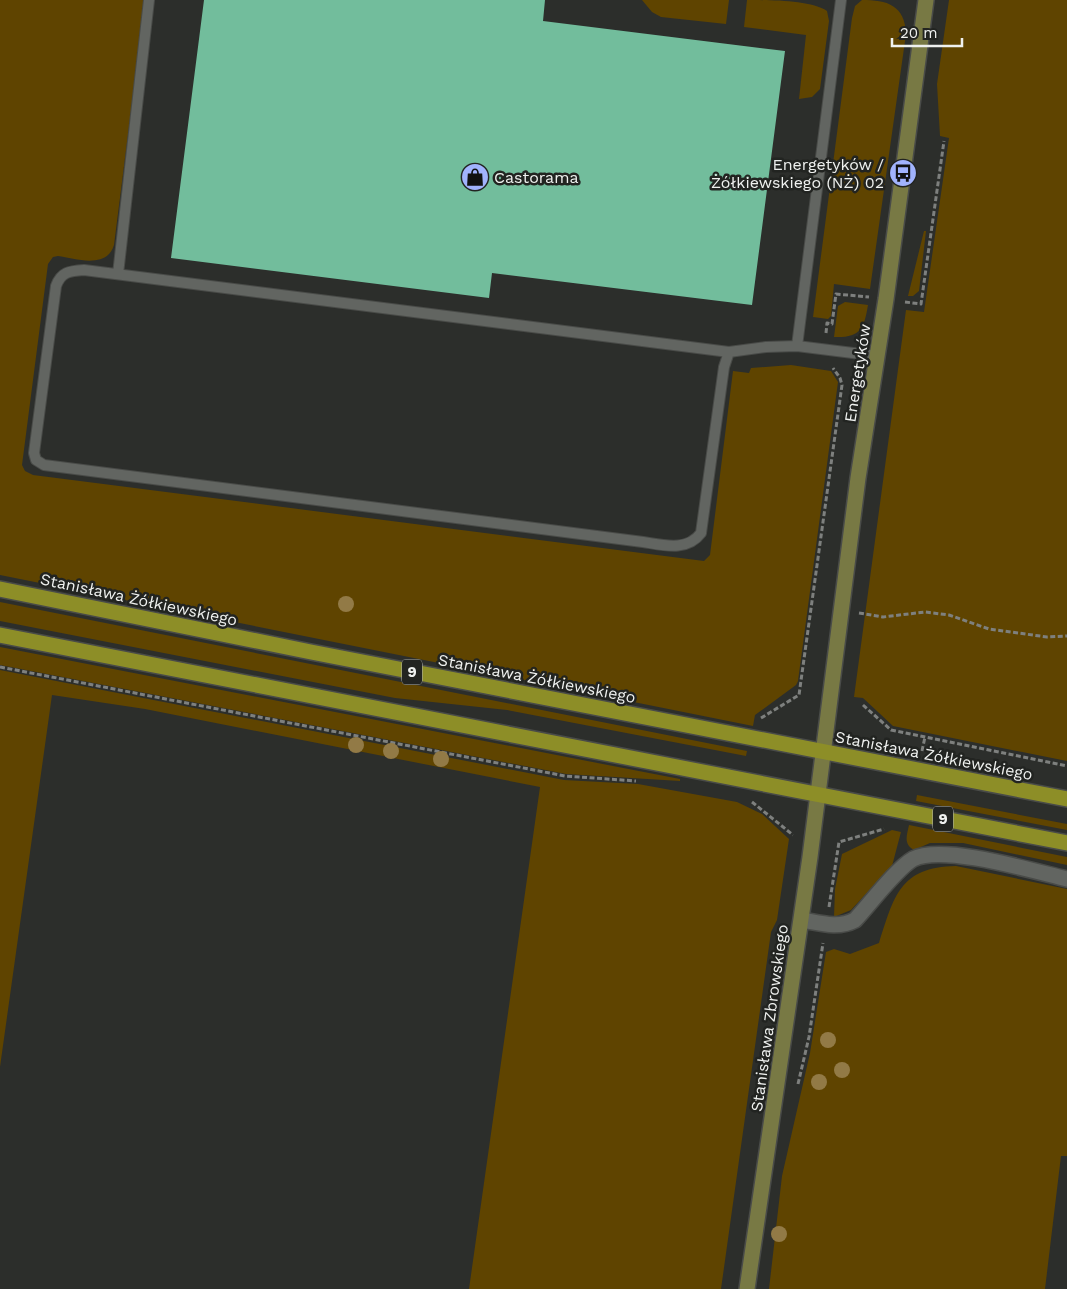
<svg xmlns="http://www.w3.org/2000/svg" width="1067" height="1289" viewBox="0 0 1067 1289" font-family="'Work Sans',sans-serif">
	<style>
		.green { fill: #5f4400 }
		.building { fill: #72bd9c }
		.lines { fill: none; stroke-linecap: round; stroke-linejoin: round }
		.service-casing { stroke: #494b48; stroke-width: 12 }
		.minor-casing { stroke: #494b48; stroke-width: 18 }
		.secondary-casing { stroke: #494b48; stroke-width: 18 }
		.primary-casing { stroke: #494b48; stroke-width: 18 }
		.path { stroke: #7e807e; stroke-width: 3; stroke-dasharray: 5 2.5; stroke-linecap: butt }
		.service { stroke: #626561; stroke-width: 10 }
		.minor { stroke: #626561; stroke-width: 15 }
		.secondary { stroke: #787944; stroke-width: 15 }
		.primary { stroke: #8d8e27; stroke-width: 15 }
		.tree { fill: #927a46 }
		.labels { text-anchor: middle; stroke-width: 5; stroke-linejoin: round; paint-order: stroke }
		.shield { fill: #222421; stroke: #b2b4b1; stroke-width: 1 }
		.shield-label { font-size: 15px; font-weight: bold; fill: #eff1ef }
		.poi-label { font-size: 16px; fill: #eff1ef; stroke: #222421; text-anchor: end }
		.street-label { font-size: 16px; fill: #eff1ef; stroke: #222421 }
	</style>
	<rect width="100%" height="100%" fill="#2c2e2b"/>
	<path class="green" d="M0,0H145L114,245C107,269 76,259 58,256L53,257L48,264L22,465L25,471L33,475L704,561L710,555L733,371L749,373L751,368L791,365L831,371L838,382L798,681L796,685L755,715L753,726L0,575Z
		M642,0H729L726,24L661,17L652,12Z
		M747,0C768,0 811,0 827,11L829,21L820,89L812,97L799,99L806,35L744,27Z
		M862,0C887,0 905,5 906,34L870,289L834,284L831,316L828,319L813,317L852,18L855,6Z
		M949,0H1067V761L893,726L863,698L854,697L906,310L924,312L949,138L940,136L937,84Z
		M924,231H926L919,291L913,296H908Z
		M845,302L868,305C864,329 860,338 834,337L838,306Z
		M0,602L747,751L746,756L507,710L395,698L0,621Z
		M0,647L680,779V781L566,774L0,665Z
		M0,670L564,780L638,784L737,802L762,814L789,839L777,920L771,932L721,1289H469L540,787L145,709L52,695L0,1067Z
		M917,795L1067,824V830L916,801Z
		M909,825L1067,857V865L963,843H930L914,850C903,844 907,835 909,825Z
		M892,830L901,832L892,866L851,910L834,917L835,889L842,854Z
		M956,866L1067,889V1156H1061L1045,1289H769L782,1176L810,1053L826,952L834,949L850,954L879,943C894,897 899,867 956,866Z"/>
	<path class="building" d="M204,0H545L543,21L785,51L752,305L492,273L489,298L171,258Z"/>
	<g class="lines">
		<g class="service-casing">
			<path id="service" d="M118,274L149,0
				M797,346L841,0
				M729,352L724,367L701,533C687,552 663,545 643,542L44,465L36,460L34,453L56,286C61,272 69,271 84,270L729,352L766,347L797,346L877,356"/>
		</g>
		<g class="minor-casing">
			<path id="minor" d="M802,920C820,923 838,929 855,920C869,905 897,868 913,859C943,844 1033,871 1067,879"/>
		</g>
		<g class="secondary-casing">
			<path id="secondary" d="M747,1289L810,857L858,478L886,299L926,0"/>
		</g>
		<g class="primary-casing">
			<path id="primary" d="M0,589L311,652L1067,799
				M0,635L1067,843"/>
		</g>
		<path class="path" d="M905,302L921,304L944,141
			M826,333L827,323L832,324L836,294L869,297
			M859,613L883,617L925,612L949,615L989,629L1047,637L1067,636
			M0,667L565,776L636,781
			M863,705L891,730L1067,766
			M761,718L799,695L842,385L840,378L833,368
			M922,751L925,737
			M752,802L793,835
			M829,907L839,842L884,829
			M798,1084L809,1037L823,943"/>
		<use href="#service" class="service"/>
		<use href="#minor" class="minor"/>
		<use href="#secondary" class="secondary"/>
		<use href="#primary" class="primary"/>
	</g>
	<g class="tree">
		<circle cx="346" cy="604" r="8"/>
		<circle cx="356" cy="745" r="8"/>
		<circle cx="391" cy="751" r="8"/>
		<circle cx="441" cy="759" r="8"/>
		<circle cx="828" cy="1040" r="8"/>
		<circle cx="842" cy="1070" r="8"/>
		<circle cx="819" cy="1082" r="8"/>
		<circle cx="779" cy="1234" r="8"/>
	</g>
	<defs>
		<g id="bus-disc" transform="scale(1.4375)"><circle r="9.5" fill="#a1b3fd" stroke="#222421"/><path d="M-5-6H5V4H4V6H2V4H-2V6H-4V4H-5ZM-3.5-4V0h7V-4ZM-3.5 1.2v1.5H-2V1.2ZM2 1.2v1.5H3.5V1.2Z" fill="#111"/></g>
		<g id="shop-disc" transform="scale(1.4375)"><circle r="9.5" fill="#a1b3fd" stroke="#222421"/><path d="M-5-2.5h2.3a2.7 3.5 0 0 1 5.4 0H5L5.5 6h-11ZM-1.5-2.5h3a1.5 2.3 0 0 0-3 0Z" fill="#111"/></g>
	</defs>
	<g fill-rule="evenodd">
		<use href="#bus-disc" x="903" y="173"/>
		<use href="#shop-disc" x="475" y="177"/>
	</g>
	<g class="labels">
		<g class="shield">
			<rect x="402" y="659.5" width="20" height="25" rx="4"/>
			<rect x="933" y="806.5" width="20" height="25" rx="4"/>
		</g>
		<g class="shield-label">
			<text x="412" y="677">9</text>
			<text x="943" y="824">9</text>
		</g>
		<g class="poi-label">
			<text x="884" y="170">Energetyków /<tspan x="884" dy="18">Żółkiewskiego (NŻ) 02</tspan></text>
			<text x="494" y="183" text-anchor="start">Castorama</text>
		</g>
		<g class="street-label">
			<text transform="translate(857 373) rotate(-81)" y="6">Energetyków</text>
			<text transform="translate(139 599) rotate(12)" y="6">Stanisława Żółkiewskiego</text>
			<text transform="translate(537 678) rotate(11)" y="6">Stanisława Żółkiewskiego</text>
			<text transform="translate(934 755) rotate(11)" y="6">Stanisława Żółkiewskiego</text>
			<text transform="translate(769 1018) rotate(-82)" y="6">Stanisława Zbrowskiego</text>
		</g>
	</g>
	<path d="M892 38v8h70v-8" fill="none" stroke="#eff1ef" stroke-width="2.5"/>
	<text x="900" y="38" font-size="15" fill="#eff1ef" stroke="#222421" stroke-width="4" paint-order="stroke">20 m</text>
</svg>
